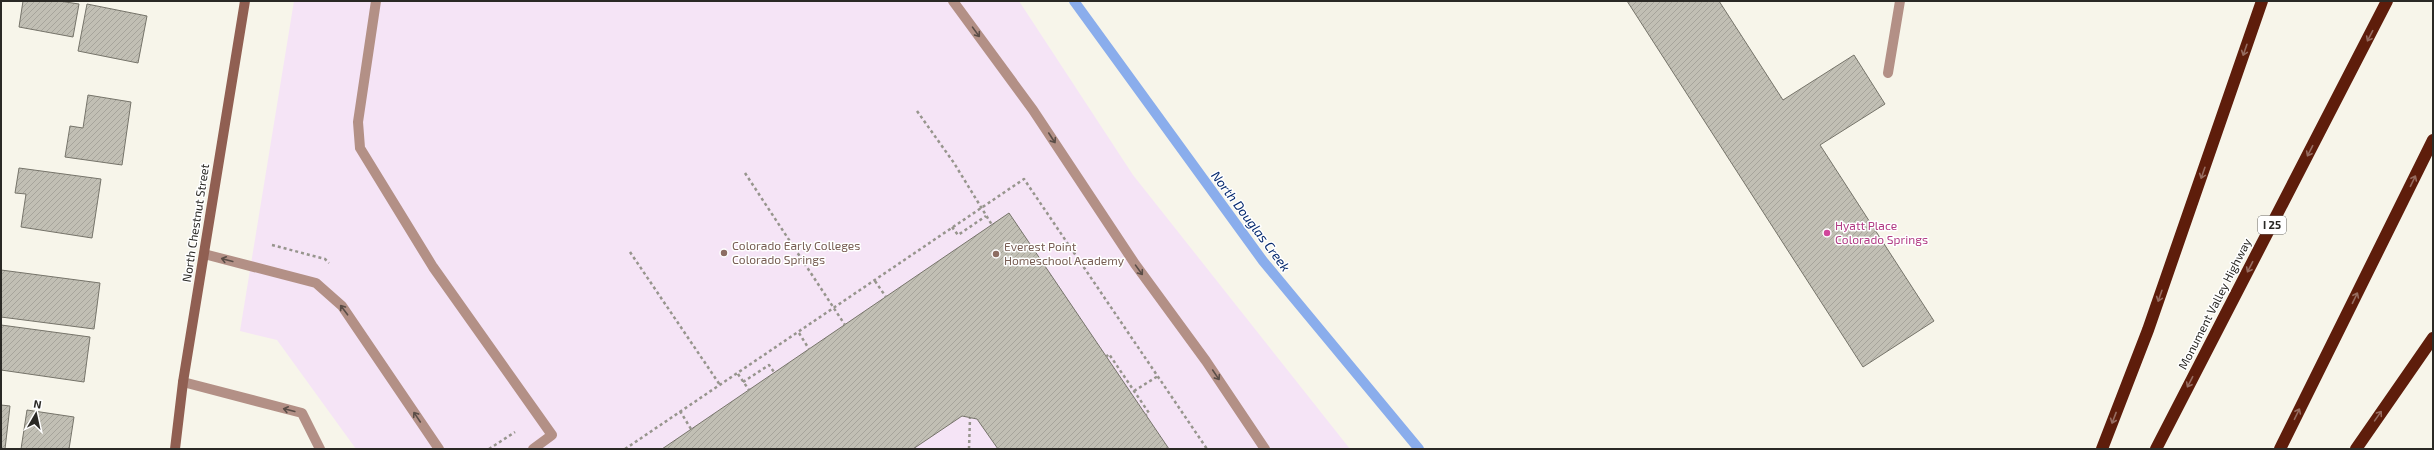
<svg xmlns="http://www.w3.org/2000/svg" width="2434" height="450" viewBox="0 0 2434 450" font-family="'Exo 2',sans-serif">
	<style>
		.education { fill: #f5e4f6 }
		.lines { fill: none; stroke-linecap: round; stroke-linejoin: round }
		.stream { stroke: #8aadec; stroke-width: 10 }
		.building { fill: url(#building-hatch); stroke: #76746a }
		.path { stroke: #97958d; stroke-width: 2.5; stroke-dasharray: 3 3; stroke-linecap: butt }
		.service { stroke: #b39086; stroke-width: 10 }
		.secondary { stroke: #905f52; stroke-width: 10 }
		.motorway { stroke: #5e1d0b; stroke-width: 12 }
		.oneway { stroke: #5a4d47 }
		.oneway2 { stroke: #966c60 }
		.hotel-dot { fill: #d1479c; stroke: #fff; stroke-width: 1.5 }
		.education-dot { fill: #8d6e63; stroke: #fff; stroke-width: 1.5 }
		.labels { text-anchor: middle; stroke-width: 3; stroke-linejoin: round; paint-order: stroke }
		.shield { fill: #fff; stroke: #6a6966; stroke-width: 1 }
		.shield-label { font-size: 11px; font-weight: bold; fill: #2a2925 }
		.street-label { font-size: 12px; fill: #2a2925; stroke: #fff }
		.hotel-label { font-size: 12px; fill: #b23c85; stroke: #fff; text-anchor: start }
		.education-label { font-size: 12px; fill: #785e54; stroke: #fff; text-anchor: start }
		.water-label { font-size: 13px; font-style: italic; fill: #03276e; stroke: #fff }
	</style>
	<defs>
		<pattern id="building-hatch" width="6" height="6" patternUnits="userSpaceOnUse"><rect width="6" height="6" fill="#c1bfb4"/><path d="M-1 1l2-2M0 6l6-6M5 7l2-2" fill="none" stroke="#a6a49b"/></pattern>
	</defs>
	<rect width="100%" height="100%" fill="#f7f5ea"/>
	<path class="education" d="M294,1H1019L1133,175L1350,449H356L277,340L240,331Z"/>
	<g class="lines">
		<path class="stream" d="M1074,1L1263,261L1419,449"/>
	</g>
	<path class="building" d="M23,1H59L79,4L73,37L19,27Z
		M1627,1H1719L1783,100L1854,55L1885,104L1820,145L1934,321L1863,367Z
		M87,4L147,16L138,63L78,51Z
		M88,95L131,102L122,165L65,157L70,126L83,128Z
		M19,168L101,179L92,238L21,227L26,194L15,193Z
		M1009,213L1169,449H998L977,419L962,416L913,449H662Z
		M1,270L100,283L94,329L1,317Z
		M1,325L90,337L84,382L1,370Z
		M1,405L10,406L5,449H1Z
		M27,410L74,417L69,449H21Z"/>
	<g class="lines">
		<path class="path" d="M917,111L954,163L992,225
			M745,173L845,325
			M952,227L958,235L986,216
			M272,245L325,259L329,263
			M630,252L720,385
			M875,281L886,297
			M799,333L809,349
			M1106,357L1109,354L1149,413L1146,415
			M738,374L749,390
			M743,382L769,365L774,372
			M1134,391L1158,376
			M680,411L691,429
			M489,449L515,432
			M625,449L1024,179L1207,449
			M969,449L970,418"/>
		<path class="service" d="M376,1L358,122L360,148L433,267L552,435L533,449
			M953,1L1033,110L1135,264L1206,361L1265,449
			M1888,73L1900,1
			M204,254L316,283L342,306L439,449
			M183,382L302,413L320,449"/>
		<path class="secondary" d="M175,449L183,382L245,1"/>
		<path class="motorway" d="M2102,449L2148,330L2262,1
			M2156,449L2387,1
			M2280,449L2433,140
			M2356,449L2433,338"/>
	</g>
	<defs><path id="oneway-shaft" d="M-6 0H5M1.5-3L5.5 0L1.5 3" fill="none" stroke-width="1.6" stroke-linecap="round" stroke-linejoin="round"/></defs>
	<g class="oneway">
		<use href="#oneway-shaft" transform="translate(976 32) rotate(54)"/>
		<use href="#oneway-shaft" transform="translate(1052 138) rotate(57)"/>
		<use href="#oneway-shaft" transform="translate(227 260) rotate(-165)"/>
		<use href="#oneway-shaft" transform="translate(1139 270) rotate(54)"/>
		<use href="#oneway-shaft" transform="translate(344 310) rotate(-127)"/>
		<use href="#oneway-shaft" transform="translate(1216 375) rotate(56)"/>
		<use href="#oneway-shaft" transform="translate(289 410) rotate(-166)"/>
		<use href="#oneway-shaft" transform="translate(417 417) rotate(-124)"/>
	</g>
	<g class="oneway2">
		<use href="#oneway-shaft" transform="translate(2370 36) rotate(117)"/>
		<use href="#oneway-shaft" transform="translate(2245 50) rotate(109)"/>
		<use href="#oneway-shaft" transform="translate(2310 151) rotate(117)"/>
		<use href="#oneway-shaft" transform="translate(2203 173) rotate(109)"/>
		<use href="#oneway-shaft" transform="translate(2413 181) rotate(-64)"/>
		<use href="#oneway-shaft" transform="translate(2250 267) rotate(117)"/>
		<use href="#oneway-shaft" transform="translate(2160 296) rotate(109)"/>
		<use href="#oneway-shaft" transform="translate(2355 298) rotate(-64)"/>
		<use href="#oneway-shaft" transform="translate(2190 382) rotate(117)"/>
		<use href="#oneway-shaft" transform="translate(2297 414) rotate(-64)"/>
		<use href="#oneway-shaft" transform="translate(2378 416) rotate(-55)"/>
		<use href="#oneway-shaft" transform="translate(2114 418) rotate(111)"/>
	</g>
	<circle class="hotel-dot" cx="1827" cy="233" r="4"/>
	<g class="education-dot">
		<circle cx="724" cy="253" r="4"/>
		<circle cx="996" cy="254" r="4"/>
	</g>
	<g class="labels">
		<rect class="shield" x="2258" y="216" width="28" height="18" rx="3"/>
		<g class="shield-label">
			<text x="2272" y="229">I 25</text>
		</g>
		<g class="street-label">
			<text transform="translate(196 223) rotate(-81)" y="4">North Chestnut Street</text>
			<text transform="translate(2215 304) rotate(-63)" y="4">Monument Valley Highway</text>
		</g>
		<g class="hotel-label">
			<text x="1835" y="230">Hyatt Place<tspan x="1835" dy="14">Colorado Springs</tspan></text>
		</g>
		<g class="education-label">
			<text x="732" y="250">Colorado Early Colleges<tspan x="732" dy="14">Colorado Springs</tspan></text>
			<text x="1004" y="251">Everest Point<tspan x="1004" dy="14">Homeschool Academy</tspan></text>
		</g>
		<g class="water-label">
			<text transform="translate(1251 221) rotate(53)" y="5">North Douglas Creek</text>
		</g>
	</g>
	<rect width="2434" height="450" fill="none" stroke="#2a2925" stroke-width="4"/>
	<g transform="translate(36 414) rotate(9)" stroke="#ffffff" stroke-width="3" paint-order="stroke">
	<path d="M0-3L7 15L0 10L-7 15Z" fill="#2a2925"/>
	<text y="-6" font-size="11" font-weight="bold" text-anchor="middle" fill="#2a2925">N</text>
	</g>
</svg>
